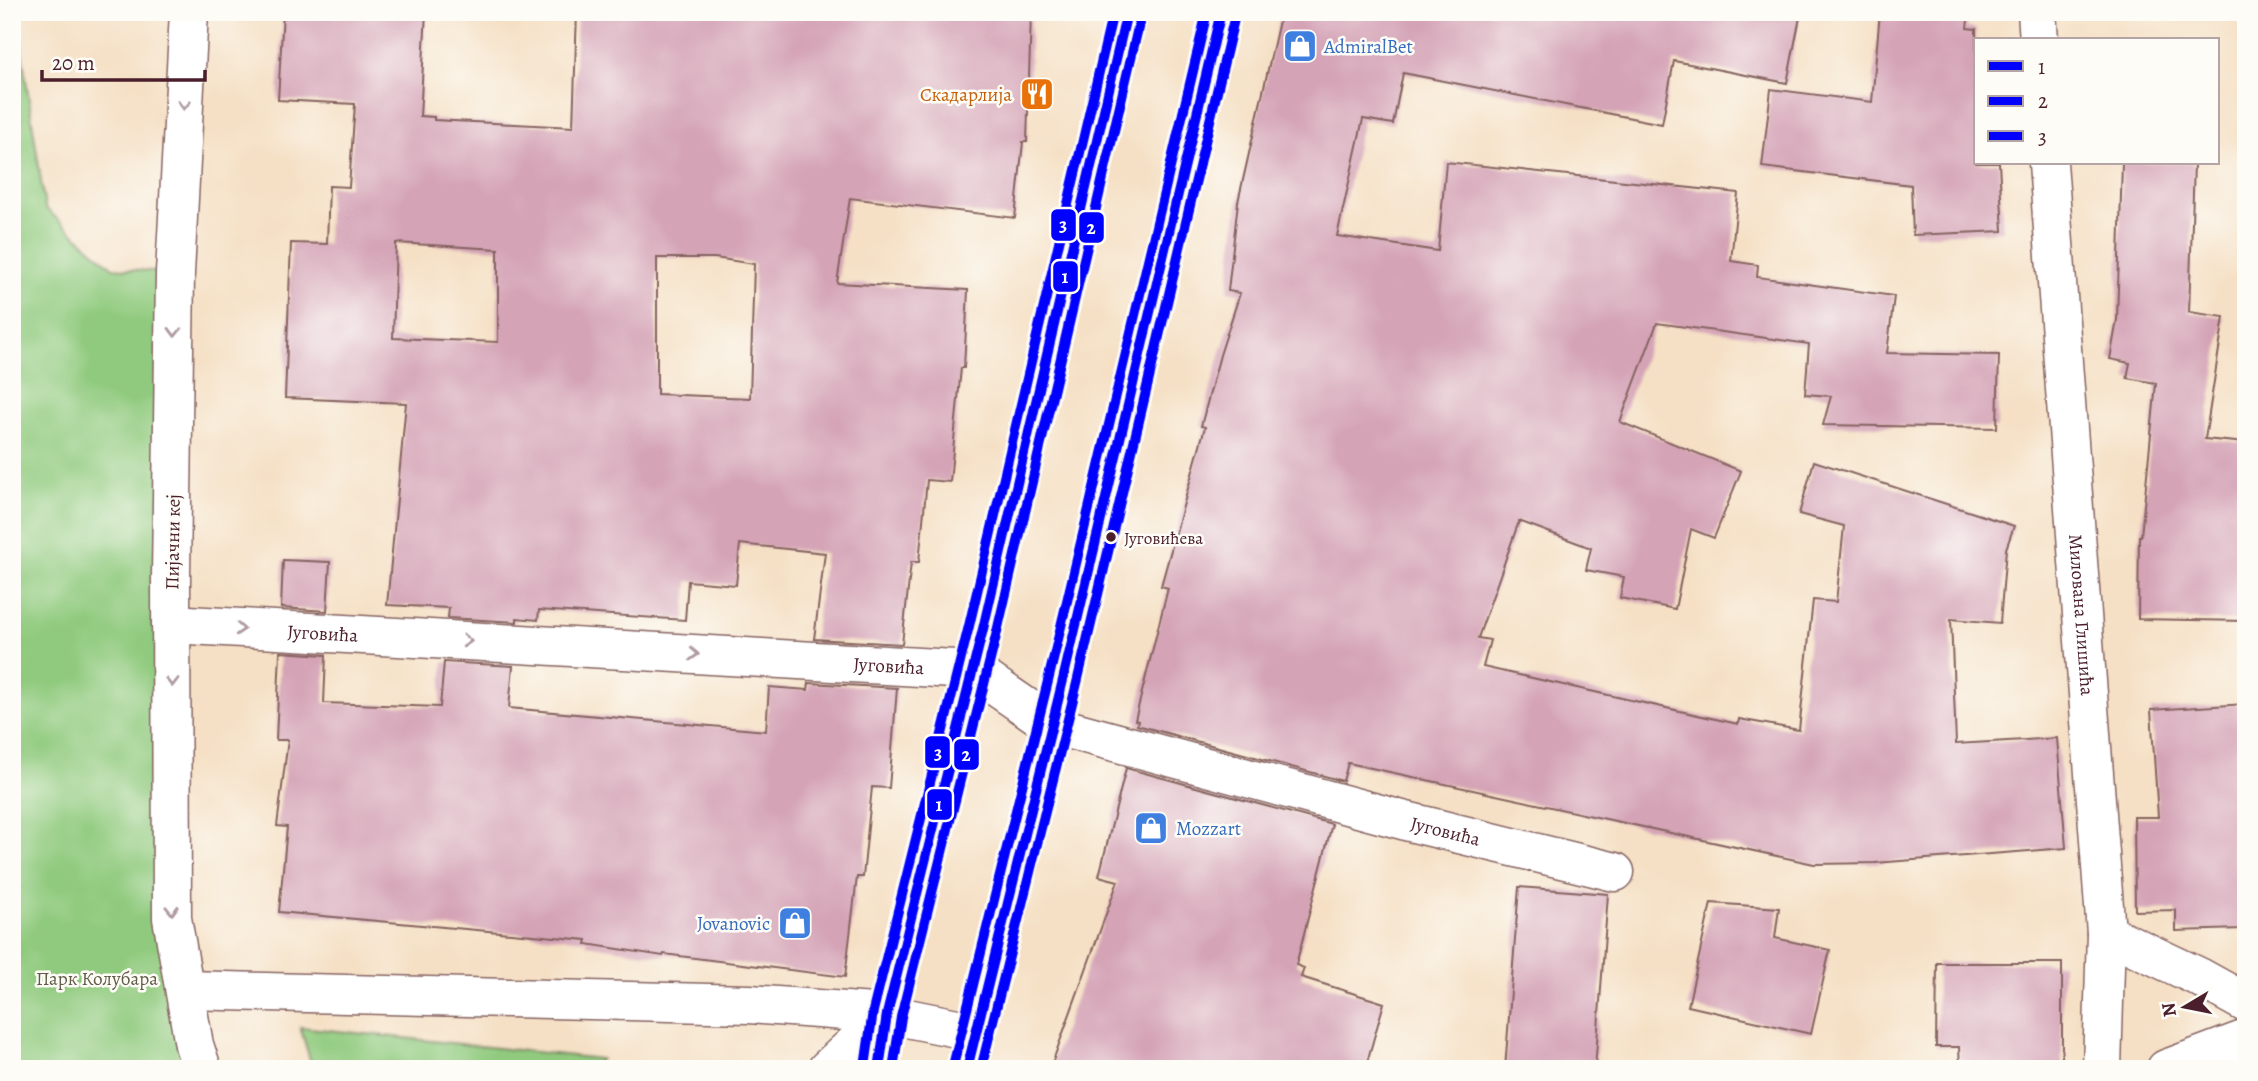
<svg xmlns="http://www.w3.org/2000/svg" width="2258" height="1081" viewBox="0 0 2258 1081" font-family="Alegreya,serif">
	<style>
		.green { fill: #90ca7e; stroke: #6d7454; stroke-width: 2 }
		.building { fill: #d4a3b6; fill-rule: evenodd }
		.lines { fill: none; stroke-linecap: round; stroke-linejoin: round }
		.minor-casing { stroke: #866361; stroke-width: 41 }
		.minor { stroke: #fff; stroke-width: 38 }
		.bus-1-casing { stroke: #fdfcf7; stroke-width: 16 }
		.bus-2-casing { stroke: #fdfcf7; stroke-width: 16 }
		.bus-3-casing { stroke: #fdfcf7; stroke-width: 16 }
		.bus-1 { stroke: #00f; stroke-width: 10 }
		.bus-2 { stroke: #00f; stroke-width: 10 }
		.bus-3 { stroke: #00f; stroke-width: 10 }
		.oneway { stroke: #ae9aa0 }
		.bus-dot { fill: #4a1f2b; stroke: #fdfcf7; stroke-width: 2.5 }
		.labels { text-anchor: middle; stroke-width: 5; stroke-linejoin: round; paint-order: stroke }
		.bus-label { font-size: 17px; fill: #4a1f2b; stroke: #fdfcf7; text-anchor: start }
		.shop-label { font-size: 19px; fill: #366cbe; stroke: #fdfcf7; text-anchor: start }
		.food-label { font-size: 19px; fill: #c56008; stroke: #fdfcf7; text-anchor: end }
		.street-label { font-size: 19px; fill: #4a1f2b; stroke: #fdfcf7 }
		.park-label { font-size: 19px; fill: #625b48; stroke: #fdfcf7 }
		.line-badge { stroke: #fdfcf7; stroke-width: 2.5 }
		.badge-label { font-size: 19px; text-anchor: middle; font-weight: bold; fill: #fff }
	</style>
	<rect width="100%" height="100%" fill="#fdfcf7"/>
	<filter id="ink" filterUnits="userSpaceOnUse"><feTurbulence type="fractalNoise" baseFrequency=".0143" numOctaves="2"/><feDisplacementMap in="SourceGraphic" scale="14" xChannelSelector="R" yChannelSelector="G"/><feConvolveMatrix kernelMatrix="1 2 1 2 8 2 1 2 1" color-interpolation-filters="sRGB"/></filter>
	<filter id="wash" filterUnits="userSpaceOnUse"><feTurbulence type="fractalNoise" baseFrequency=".00686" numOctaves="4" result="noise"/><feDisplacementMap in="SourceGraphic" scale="28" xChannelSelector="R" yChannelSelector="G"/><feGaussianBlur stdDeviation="1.57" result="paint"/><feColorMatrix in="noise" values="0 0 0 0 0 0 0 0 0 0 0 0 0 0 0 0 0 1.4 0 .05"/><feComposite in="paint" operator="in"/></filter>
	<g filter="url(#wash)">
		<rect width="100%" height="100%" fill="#f5e0c5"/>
		<path class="green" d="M12,12H16L45,208L113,268L175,273L172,918L202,1069H12Z
			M300,1027L601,1059L592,1069H313Z"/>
		<g id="blocks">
			<path class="building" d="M283,12H426L420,116L434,117V120L573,127L577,12H1031L1027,142H1023L1015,218L850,198L837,283L968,290L964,368H961L950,482L927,480L919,562H911L902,644L814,639L825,553L740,544L736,585L688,581L685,620L539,610L538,620L517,618V622L448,618L449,608L387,605L406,403L285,398L291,243L327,244L329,186L349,187L355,104L278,100ZM396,243L498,249V342L393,338ZM657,258H715L754,264L750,398L657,394Z
				M1281,12H1801L1787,83L1674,61L1662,124L1403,73L1393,124L1363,119L1337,236L1438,251L1446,162L1738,193L1731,261L1758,265L1757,277L1894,296L1887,353L1999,355L1997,428L1823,425L1831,396L1805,394L1809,344L1657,323L1620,422L1741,471L1714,538L1691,529L1675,609L1620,598L1624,577L1586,570L1591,548L1519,521L1478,638L1490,640L1483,667L1738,724L1739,719L1799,730L1813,600L1836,602L1844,526L1799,514L1814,461L2014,526L2006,549L2000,623L1951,619L1956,744L2057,738L2066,848L1875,863L1814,864L1348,763L1343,781L1137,725L1138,721L1135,720L1168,588L1161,586L1205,427L1201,426L1220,355L1240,293L1228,291L1238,202Z
				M1880,12H1969L1967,28L1976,29V163H1999L2003,231L1913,235L1911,185L1762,167L1771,89L1872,102Z
				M2122,163H2194L2189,312L2224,317L2205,439L2246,443V490L2241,537H2246V621L2138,619L2139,536H2141L2156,383L2127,378L2130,363L2110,359L2117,320Z
				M283,560L330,562L327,611L281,608Z
				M280,652L326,655L324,703L440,707L444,662L513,666L509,708L766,731L769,687L808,690L809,683L897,688L889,788L872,787L863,877H857L845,977L664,954L663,956L586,944L587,940L279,912L287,827L277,826L288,740H276Z
				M2246,704V908H2240L2241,929L2176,931V910L2135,911L2134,817H2158L2151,710Z
				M1126,768L1332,824L1296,965L1304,968L1301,977L1384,1003L1365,1069H1050L1118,881L1099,876Z
				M1519,887L1608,894L1595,1069H1505Z
				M1711,903L1779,908L1775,938L1830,950L1811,1034L1688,1006Z
				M1937,963H2062V1069H1960L1959,1047H1936Z"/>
		</g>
	</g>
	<g filter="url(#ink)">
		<use href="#blocks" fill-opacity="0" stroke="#866361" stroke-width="2"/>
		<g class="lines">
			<g class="minor-casing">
				<g id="minor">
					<path d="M189,12L175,273L171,577L172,918L194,1045L202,1069"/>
					<path d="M2037,12L2039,40"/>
					<path id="s1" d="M2048,163L2106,933L2102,1069"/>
					<path id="s2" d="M171,624L972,670L1052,725L1406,821L1615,872"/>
					<path d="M2106,933L2199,977L2246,1003"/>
					<path d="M185,990L749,1004L887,1014L977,1032"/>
					<path d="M827,1069L887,1014"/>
					<path d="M879,1069L887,1014L983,629L1127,12"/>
					<path d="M967,1069L1063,680L1221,12"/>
					<path d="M2166,1069L2246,1039"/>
				</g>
			</g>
			<use href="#minor" class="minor"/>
			<g class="bus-1-casing">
				<path id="bus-1" d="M879,1069L887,1014L983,629L1127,12
					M967,1069L1063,680L1221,12"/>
			</g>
			<g class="bus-2-casing">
				<path id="bus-2" d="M893,1069L901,1017L997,632L1141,15
					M981,1069L1077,683L1235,15"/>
			</g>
			<g class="bus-3-casing">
				<path id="bus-3" d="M953,1066L1049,677L1207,12
					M865,1067L873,1011L969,626L1113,12"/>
			</g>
			<use href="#bus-1" class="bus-1"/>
			<use href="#bus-2" class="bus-2"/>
			<use href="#bus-3" class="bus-3"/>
		</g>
		<defs><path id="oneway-chevron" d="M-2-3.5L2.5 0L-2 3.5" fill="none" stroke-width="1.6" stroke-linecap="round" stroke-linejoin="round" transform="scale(1.75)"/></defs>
		<g class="oneway">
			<use href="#oneway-chevron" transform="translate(184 105) rotate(93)"/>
			<use href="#oneway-chevron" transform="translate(175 332) rotate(91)"/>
			<use href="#oneway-chevron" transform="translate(240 629) rotate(3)"/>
			<use href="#oneway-chevron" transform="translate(467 641) rotate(3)"/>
			<use href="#oneway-chevron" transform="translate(694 654) rotate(3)"/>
			<use href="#oneway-chevron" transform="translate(172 682) rotate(90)"/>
			<use href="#oneway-chevron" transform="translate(172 910) rotate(88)"/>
		</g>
	</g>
	<defs>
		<g id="shop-square" transform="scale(1.75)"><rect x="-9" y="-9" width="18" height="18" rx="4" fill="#3f7fe0" stroke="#fdfcf7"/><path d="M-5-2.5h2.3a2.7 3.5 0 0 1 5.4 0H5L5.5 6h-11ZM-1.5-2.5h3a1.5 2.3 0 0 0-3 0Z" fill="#fff"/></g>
		<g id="restaurant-square" transform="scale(1.75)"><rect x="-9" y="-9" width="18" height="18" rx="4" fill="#e8710a" stroke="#fdfcf7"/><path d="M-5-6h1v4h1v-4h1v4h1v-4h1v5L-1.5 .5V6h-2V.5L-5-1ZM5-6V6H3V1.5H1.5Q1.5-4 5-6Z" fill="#fff"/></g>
	</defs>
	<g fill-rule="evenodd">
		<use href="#shop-square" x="1300" y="46"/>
		<use href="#restaurant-square" x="1037" y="94"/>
		<use href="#shop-square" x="1151" y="828"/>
		<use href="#shop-square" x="795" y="923"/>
	</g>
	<circle class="bus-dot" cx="1111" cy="537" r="6"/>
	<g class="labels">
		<g class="bus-label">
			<text x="1124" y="544">Југовићева</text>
		</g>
		<g class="shop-label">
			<text x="1324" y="53">AdmiralBet</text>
			<text x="1176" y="835">Mozzart</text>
			<text x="770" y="930" text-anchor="end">Jovanovic</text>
		</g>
		<g class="food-label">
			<text x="1012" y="101">Скадарлија</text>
		</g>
		<g class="street-label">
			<text transform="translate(172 542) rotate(-89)" y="7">Пијачни кеј</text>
			<text dy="7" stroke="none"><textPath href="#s1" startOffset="453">Милована Глишића</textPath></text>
			<text dy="7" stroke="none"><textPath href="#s2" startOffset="152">Југовића</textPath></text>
			<text dy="7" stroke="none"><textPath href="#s2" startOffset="719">Југовића</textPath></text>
			<text dy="7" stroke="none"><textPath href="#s2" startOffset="1307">Југовића</textPath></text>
		</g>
		<g class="park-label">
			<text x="97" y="985">Парк Колубара</text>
		</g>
	</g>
	<g class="line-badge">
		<rect x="1050" y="208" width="27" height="34" rx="7" fill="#00f"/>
		<rect x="1078" y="211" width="27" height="33" rx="7" fill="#00f"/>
		<rect x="1052" y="260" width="27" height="33" rx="7" fill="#00f"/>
		<rect x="924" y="735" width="27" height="34" rx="7" fill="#00f"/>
		<rect x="953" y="738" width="27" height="33" rx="7" fill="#00f"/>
		<rect x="926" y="788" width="27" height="33" rx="7" fill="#00f"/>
	</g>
	<g class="badge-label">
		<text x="1063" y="231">3</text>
		<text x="1091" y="234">2</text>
		<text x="1065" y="283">1</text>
		<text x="938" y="759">3</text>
		<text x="966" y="761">2</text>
		<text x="939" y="811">1</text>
	</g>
	<rect width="2258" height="1081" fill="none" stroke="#fdfcf7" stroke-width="42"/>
	<rect x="1974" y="38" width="245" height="126" fill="#fdfcf7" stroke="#b5a4a5" stroke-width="2"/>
	<rect x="1988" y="61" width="35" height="10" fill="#0000ff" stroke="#b5a4a5" stroke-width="2"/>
	<text x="2038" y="74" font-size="21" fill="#4a1f2b">1</text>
	<rect x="1988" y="96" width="35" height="10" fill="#0000ff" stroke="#b5a4a5" stroke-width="2"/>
	<text x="2038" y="108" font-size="21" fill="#4a1f2b">2</text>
	<rect x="1988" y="131" width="35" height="10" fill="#0000ff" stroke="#b5a4a5" stroke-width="2"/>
	<text x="2038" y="144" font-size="21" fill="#4a1f2b">3</text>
	<g transform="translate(2185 1007) rotate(260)" stroke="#fdfcf7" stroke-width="5" paint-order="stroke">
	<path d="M0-5L12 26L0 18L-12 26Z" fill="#4a1f2b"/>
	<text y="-10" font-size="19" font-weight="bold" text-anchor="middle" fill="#4a1f2b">N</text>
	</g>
	<path d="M42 70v10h163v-10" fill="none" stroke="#4a1f2b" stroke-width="3.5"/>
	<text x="52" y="70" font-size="21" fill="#4a1f2b" stroke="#fdfcf7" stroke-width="5" paint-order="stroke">20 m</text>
</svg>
